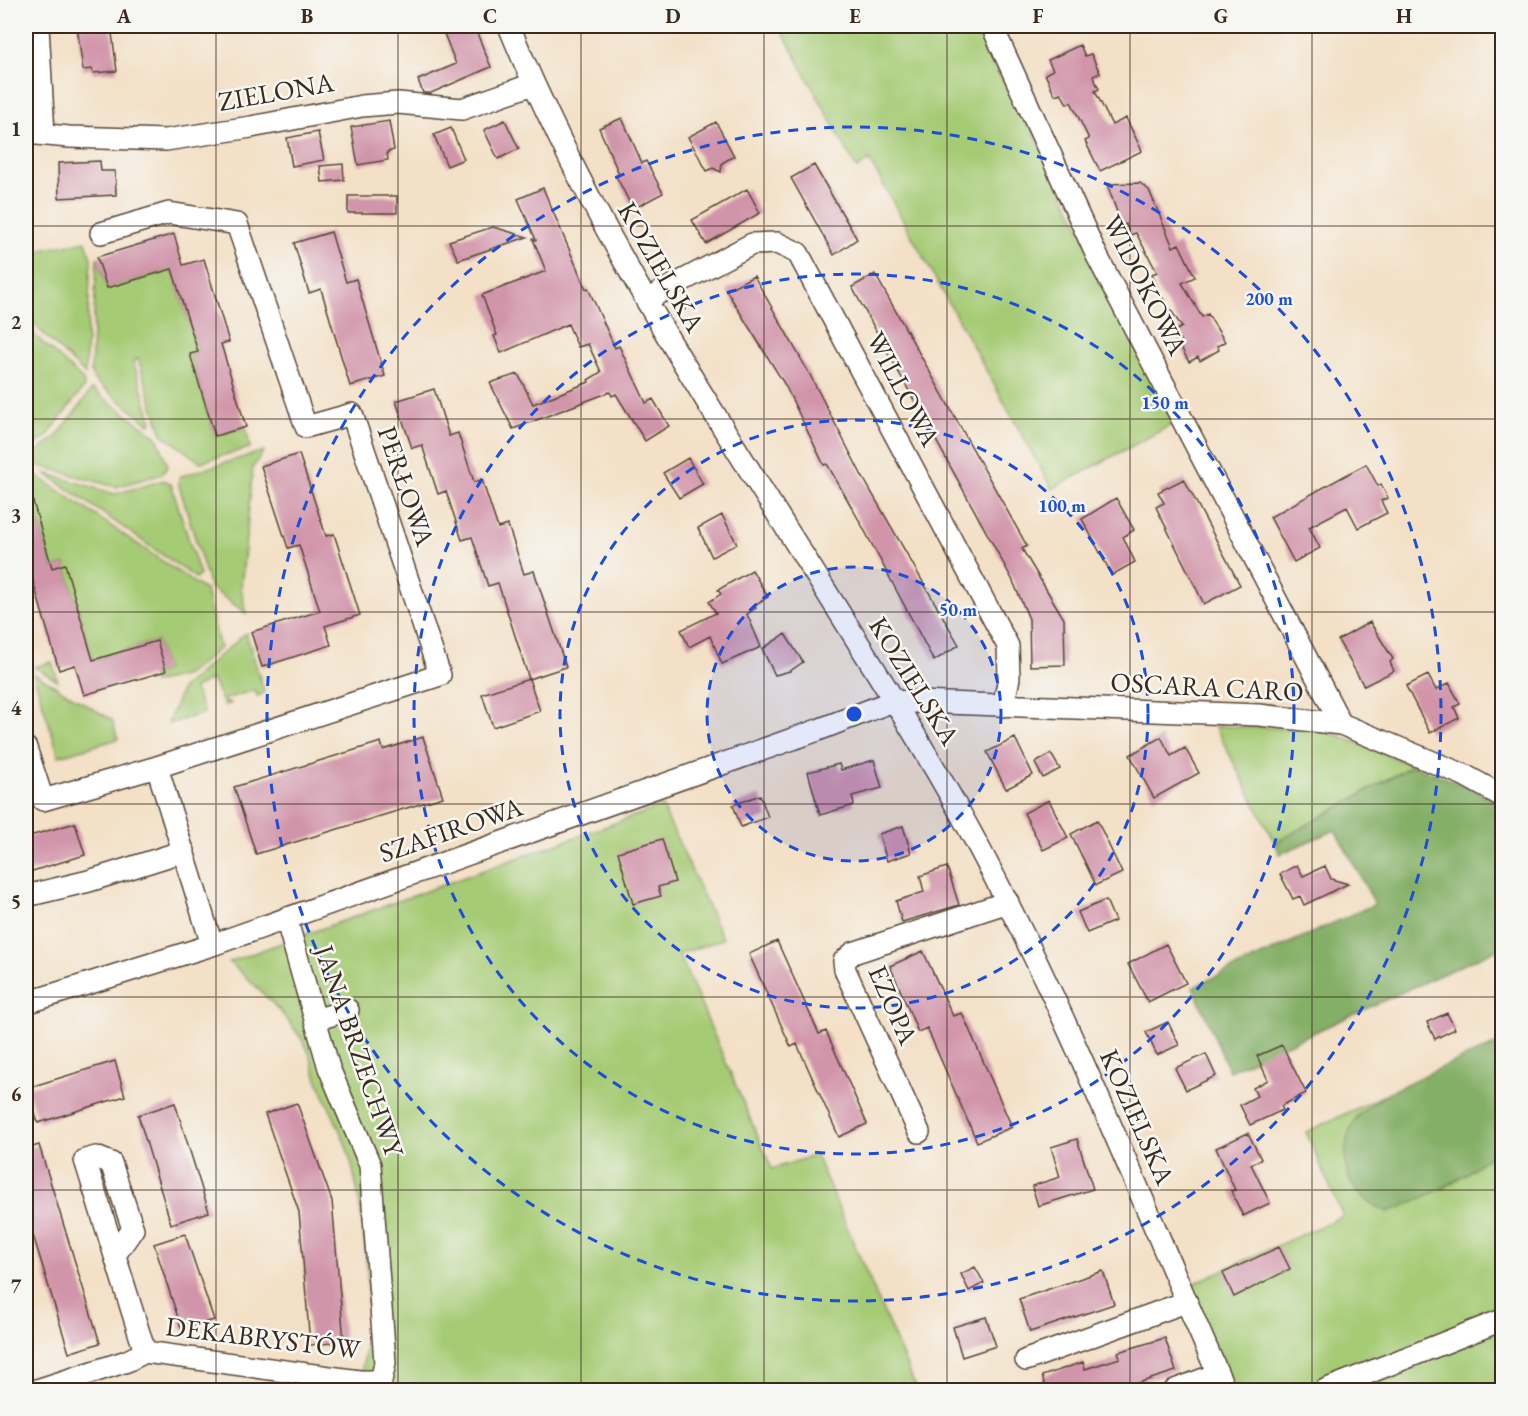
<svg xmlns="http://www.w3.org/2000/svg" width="1528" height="1416" viewBox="0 0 1528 1416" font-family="'EB Garamond',serif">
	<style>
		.green { fill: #a6cb75; stroke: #707a4a; stroke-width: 1.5 }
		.forest { fill: #84af66; stroke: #606c42; stroke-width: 1.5 }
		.building { fill: #d195aa }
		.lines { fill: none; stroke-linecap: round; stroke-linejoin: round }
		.minor-casing { stroke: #574537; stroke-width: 24 }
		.minor { stroke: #fff; stroke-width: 21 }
		.grid { fill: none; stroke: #3b2a1e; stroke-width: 1.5; stroke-opacity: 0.55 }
		.ring { fill: none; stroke: #1d4ed8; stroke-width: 3; stroke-dasharray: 10 8 }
		.labels { text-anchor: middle; stroke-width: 5; stroke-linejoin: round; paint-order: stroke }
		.street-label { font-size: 27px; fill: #3b2a1e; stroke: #f6f6f2 }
		.centre { fill: #1d4ed8; stroke: #f6f6f2; stroke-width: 3 }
		.ring-label { font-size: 18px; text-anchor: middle; font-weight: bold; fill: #1d4ed8; stroke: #f6f6f2; stroke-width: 5; stroke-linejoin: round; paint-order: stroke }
		.neatline { fill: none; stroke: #3b2a1e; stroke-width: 2 }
		.grid-label { font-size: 20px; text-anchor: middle; font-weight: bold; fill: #3b2a1e }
	</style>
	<rect width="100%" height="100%" fill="#f6f6f2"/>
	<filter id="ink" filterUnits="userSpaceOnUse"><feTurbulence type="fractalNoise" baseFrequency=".0167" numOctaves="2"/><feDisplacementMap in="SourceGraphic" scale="12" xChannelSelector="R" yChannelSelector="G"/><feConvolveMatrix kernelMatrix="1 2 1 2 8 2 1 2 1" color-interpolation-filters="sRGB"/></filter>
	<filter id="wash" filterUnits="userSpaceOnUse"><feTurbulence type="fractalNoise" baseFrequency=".008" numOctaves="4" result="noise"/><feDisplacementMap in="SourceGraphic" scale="24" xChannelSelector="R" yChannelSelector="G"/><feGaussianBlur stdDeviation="1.35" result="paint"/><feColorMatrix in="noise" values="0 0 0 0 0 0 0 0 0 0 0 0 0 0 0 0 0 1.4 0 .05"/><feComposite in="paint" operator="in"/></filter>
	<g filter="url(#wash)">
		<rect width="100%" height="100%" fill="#f3e0c6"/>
		<path class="green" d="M779,26H982L1175,423L1052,489L879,177L869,160L857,169Z
			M86,241L91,259L85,374L26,317V253Z
			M97,257L107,288L172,269L198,352L190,354L215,436L246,427L250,448L200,462L162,434L138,359L133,361L152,422L149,424L94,380L91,372Z
			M26,327L83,380L84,387L47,436L26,452Z
			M92,389L157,437L168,466L162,474L116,487L29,463L28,459L58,435Z
			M264,451L253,467L241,588L246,613L210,587L178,482L181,476Z
			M26,468L206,591L220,648L187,675L153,683L152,675L166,671L157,641L93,660L65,564L52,568L26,477Z
			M45,473L115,494L164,480L171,484L200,575L196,578Z
			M246,633L264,691L261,695L257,696L255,690L225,699L226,703L230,702L231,704L224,705L212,679L194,688L204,713L168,724L182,688Z
			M52,662L58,681L34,667Z
			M33,673L112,720L118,739L59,756Z
			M1215,726L1314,729L1337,735L1413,765L1275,843Z
			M662,806L723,939L679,954L772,1169L816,1155L917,1390H356C378,1333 366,1201 345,1143C337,1122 326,1102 318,1081C313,1070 312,1056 306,1046C289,1017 255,984 229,962Z
			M1385,1095L1356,1117L1443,1189L1492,1154L1502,1142V1390H1225L1181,1289L1343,1216L1306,1132Z"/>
		<path class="forest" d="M1413,765L1466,786L1502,804V947L1229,1071L1193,987L1375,904L1335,830L1280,854L1275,843Z
			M1502,1042V1142C1472,1177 1430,1196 1388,1212C1368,1204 1350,1191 1346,1168C1344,1151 1346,1133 1356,1119C1374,1091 1469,1057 1502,1042Z"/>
		<g id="blocks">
			<path class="building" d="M77,26H111L117,71L93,73L92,69L83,70Z
				M441,26H474L491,67L431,93H423L418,80L456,64Z
				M1080,45L1085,56L1091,54L1100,73L1093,76L1099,89L1095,91L1112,125L1126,118L1142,151L1100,171L1085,141L1089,139L1071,102L1067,104L1061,93L1055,95L1045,74L1053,70L1048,60Z
				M622,118L642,163L646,161L663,193L633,209L616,176L619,174L599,128Z
				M505,120L519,149L498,159L484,130Z
				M389,121L394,150L387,152L388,160L358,165L351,127Z
				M716,122L734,156L722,163L721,172L713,168L707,171L688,137Z
				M451,128L464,159L447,166L434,135Z
				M318,132L324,160L292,166L287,138Z
				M100,161L101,171H115L116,195L59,198L58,163Z
				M343,164L344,180L322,182L320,166Z
				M814,165L857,239L834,255L791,178Z
				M1140,183L1149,190L1173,247L1179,244L1195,277L1182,283L1202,317L1208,314L1225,342L1217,346L1219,350L1200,361L1198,357L1189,362L1179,344L1181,343L1175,331L1182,327L1160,294L1152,274L1157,272L1136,233L1130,235L1126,224L1122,226L1107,184Z
				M543,188L586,289L588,288L615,348L619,346L646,403L653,399L669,426L645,441L616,394L612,396L610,392L513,429L490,383L518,374L533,404L589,382L588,380L601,372L588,344L578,347L568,324L501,353L494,336L497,335L482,295L546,271L533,239L536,240L518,199Z
				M747,189L760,213L706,244L692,220Z
				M348,196H397V213H348Z
				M493,227L527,237L458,260L449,241Z
				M331,232L346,282L356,279L385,376L350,386L321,289L309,293L294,243Z
				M174,234L183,265L204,259L229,342L221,344L246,427L215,436L190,354L198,352L172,269L107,288L97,257Z
				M875,274L1027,546L1022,549L1064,619L1065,665L1030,666L1029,619L1012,579L852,287Z
				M754,276L809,373L861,474L959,645L934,661L860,522L827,464L824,465L785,385L726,290Z
				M434,389L449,436L458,433L474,482L482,480L498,528L508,525L524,574L534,571L566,667L529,679L498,583L488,586L472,537L462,540L446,491L438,494L422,445L412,448L396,401Z
				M299,454L326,536L334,534L360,615L325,626L331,645L262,667L251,632L320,611L299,545L288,548L261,466Z
				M688,458L703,484L679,498L663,473Z
				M1366,464L1378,486L1381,484L1388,498L1381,501L1387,513L1358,528L1347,507L1309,527L1320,548L1294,562L1270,517Z
				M1184,479L1240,585L1204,604L1156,507L1164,503L1158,492Z
				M30,491L52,568L65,564L93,660L157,641L166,671L84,695L75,665L59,670L31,574L26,575V492Z
				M1116,498L1134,530L1123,537L1135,562L1112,575L1082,519Z
				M722,515L737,544L712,557L698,528Z
				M752,570L768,597L754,605L756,608L747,614L761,647L722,664L710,636L689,647L681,630L716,613L709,602L721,594L718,590Z
				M1370,622L1393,659L1390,662L1394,671L1364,686L1338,640Z
				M785,634L803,662L790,671L775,675L762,649Z
				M1428,675L1436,690L1449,683L1460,704L1454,707L1459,718L1430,733L1406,686Z
				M529,679L540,711L493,727L482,694Z
				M423,737L443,797L256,854L234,787L381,742L383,750Z
				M1161,737L1171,756L1185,748L1199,773L1154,798L1130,755Z
				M1015,738L1033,775L1006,789L987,752Z
				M1051,754L1060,769L1043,778L1035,763Z
				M874,760L882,788L852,796L854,805L820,815L808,772L839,764L841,770Z
				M760,795L768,817L741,827L733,805Z
				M1049,800L1068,838L1043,850L1024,813Z
				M1097,820L1122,873L1096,885L1071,834Z
				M75,823L85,855L26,873V837Z
				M903,826L911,853L887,861L879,834Z
				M662,839L675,882L658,887L661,896L633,904L618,852Z
				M1297,865L1303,876L1325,866L1331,879L1348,884L1304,905L1300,896L1293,899L1280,874Z
				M947,867L959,905L902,922L896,901L924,892L920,876Z
				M1106,900L1115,921L1087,933L1078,912Z
				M777,941L819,1034L826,1031L867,1124L839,1137L797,1044L791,1047L749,954Z
				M1166,944L1186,983L1148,1002L1128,964Z
				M923,951L953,1016L962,1013L1012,1127L977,1142L927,1028L918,1032L890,966Z
				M1447,1013L1455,1029L1435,1039L1427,1022Z
				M1168,1022L1179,1045L1157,1055L1146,1032Z
				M1282,1045L1306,1093L1281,1106L1283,1110L1250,1125L1240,1105L1257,1096L1253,1088L1268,1080L1257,1056Z
				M1206,1054L1216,1076L1186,1090L1175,1068Z
				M115,1061L125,1096L38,1123L27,1088Z
				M175,1103L209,1212L171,1224L138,1115Z
				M297,1103L332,1201L344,1342L310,1345L299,1212L265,1114Z
				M1248,1133L1261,1159L1251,1164L1270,1203L1243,1216L1231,1191L1235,1190L1216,1148Z
				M1077,1139L1093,1189L1038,1206L1032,1186L1060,1177L1051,1147Z
				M39,1145L100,1343L69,1353L26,1212V1149Z
				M185,1234L214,1320L182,1330L154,1244Z
				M1279,1247L1290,1269L1234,1297L1223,1273Z
				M975,1267L984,1283L969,1291L961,1274Z
				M1103,1271L1114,1304L1030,1332L1019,1299Z
				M986,1317L996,1346L962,1357L953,1327Z
				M1165,1338L1176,1371L1116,1390H1046L1042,1376L1083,1362L1085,1369L1120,1358L1118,1352Z"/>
		</g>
	</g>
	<g filter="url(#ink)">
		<use href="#blocks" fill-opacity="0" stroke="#574537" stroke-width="1.5"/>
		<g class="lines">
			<g class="minor-casing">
				<path id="minor" d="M38,26L44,135
					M509,26C615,285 783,512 925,752C1046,954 1130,1175 1225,1390
					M992,26L1097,256L1341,724
					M26,133L69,137L166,140L251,127L362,106L398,103L462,109L533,84
					M101,233L169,213L237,224L306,427L352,414L440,675L157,767
					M646,300L752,244L777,243L798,253L1008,646L1009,678L1003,706
					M26,748L43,800L157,767L212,945
					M26,896L89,881L184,851
					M26,1003L212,945L818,730L893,701L1259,715L1341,724L1464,775L1502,796
					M315,1020L348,1010
					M919,1132L845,970L844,961L853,953L1008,902
					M115,1255L133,1229L111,1163L96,1157L85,1160L145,1352
					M1026,1360L1186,1302
					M37,1390L127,1361L145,1352L359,1381H381L385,1363L383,1334L370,1165L329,1068L286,918
					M1175,1390L1217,1374
					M1325,1390L1502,1320"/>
			</g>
			<use href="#minor" class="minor"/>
		</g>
	</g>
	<path class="grid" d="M216,26V1390M398,26V1390M581,26V1390M764,26V1390M947,26V1390M1130,26V1390M1312,26V1390M26,226H1502M26,419H1502M26,612H1502M26,804H1502M26,997H1502M26,1190H1502"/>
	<circle cx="854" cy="714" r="147" fill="#1d4ed8" fill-opacity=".12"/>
	<g class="ring">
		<circle cx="854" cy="714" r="147"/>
		<circle cx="854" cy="714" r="294"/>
		<circle cx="854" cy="714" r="440"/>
		<circle cx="854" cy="714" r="587"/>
	</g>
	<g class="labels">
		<g class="street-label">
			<text transform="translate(276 92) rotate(-10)" y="9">ZIELONA</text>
			<text transform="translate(661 267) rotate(60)" y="9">KOZIELSKA</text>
			<text transform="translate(1145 285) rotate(63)" y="9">WIDOKOWA</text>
			<text transform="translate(903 389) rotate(62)" y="9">WILLOWA</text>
			<text transform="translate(406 486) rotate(71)" y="9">PERŁOWA</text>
			<text transform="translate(914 681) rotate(58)" y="9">KOZIELSKA</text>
			<text transform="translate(1207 687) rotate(3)" y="9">OSCARA CARO</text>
			<text transform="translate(451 830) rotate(-19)" y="9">SZAFIROWA</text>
			<text transform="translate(893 1005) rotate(66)" y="9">EZOPA</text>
			<text transform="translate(359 1051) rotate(71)" y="9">JANA BRZECHWY</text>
			<text transform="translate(1137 1117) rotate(66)" y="9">KOZIELSKA</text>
			<text transform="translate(263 1338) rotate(7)" y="9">DEKABRYSTÓW</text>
		</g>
	</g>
	<circle cx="854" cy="714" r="9" class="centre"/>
	<g class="ring-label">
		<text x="1269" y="305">200 m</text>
		<text x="1165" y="409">150 m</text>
		<text x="1062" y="512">100 m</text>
		<text x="958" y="616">50 m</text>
	</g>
	<rect width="1528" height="1416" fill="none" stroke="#f6f6f2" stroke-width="66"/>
	<rect x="33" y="33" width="1462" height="1350" class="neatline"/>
	<g class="grid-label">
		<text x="124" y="23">A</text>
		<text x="307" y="23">B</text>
		<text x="490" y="23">C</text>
		<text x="673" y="23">D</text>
		<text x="855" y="23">E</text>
		<text x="1038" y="23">F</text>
		<text x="1221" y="23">G</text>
		<text x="1404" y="23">H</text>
		<text x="16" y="136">1</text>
		<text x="16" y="329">2</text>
		<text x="16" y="522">3</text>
		<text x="16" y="715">4</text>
		<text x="16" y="908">5</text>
		<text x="16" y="1101">6</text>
		<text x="16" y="1293">7</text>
	</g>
</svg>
